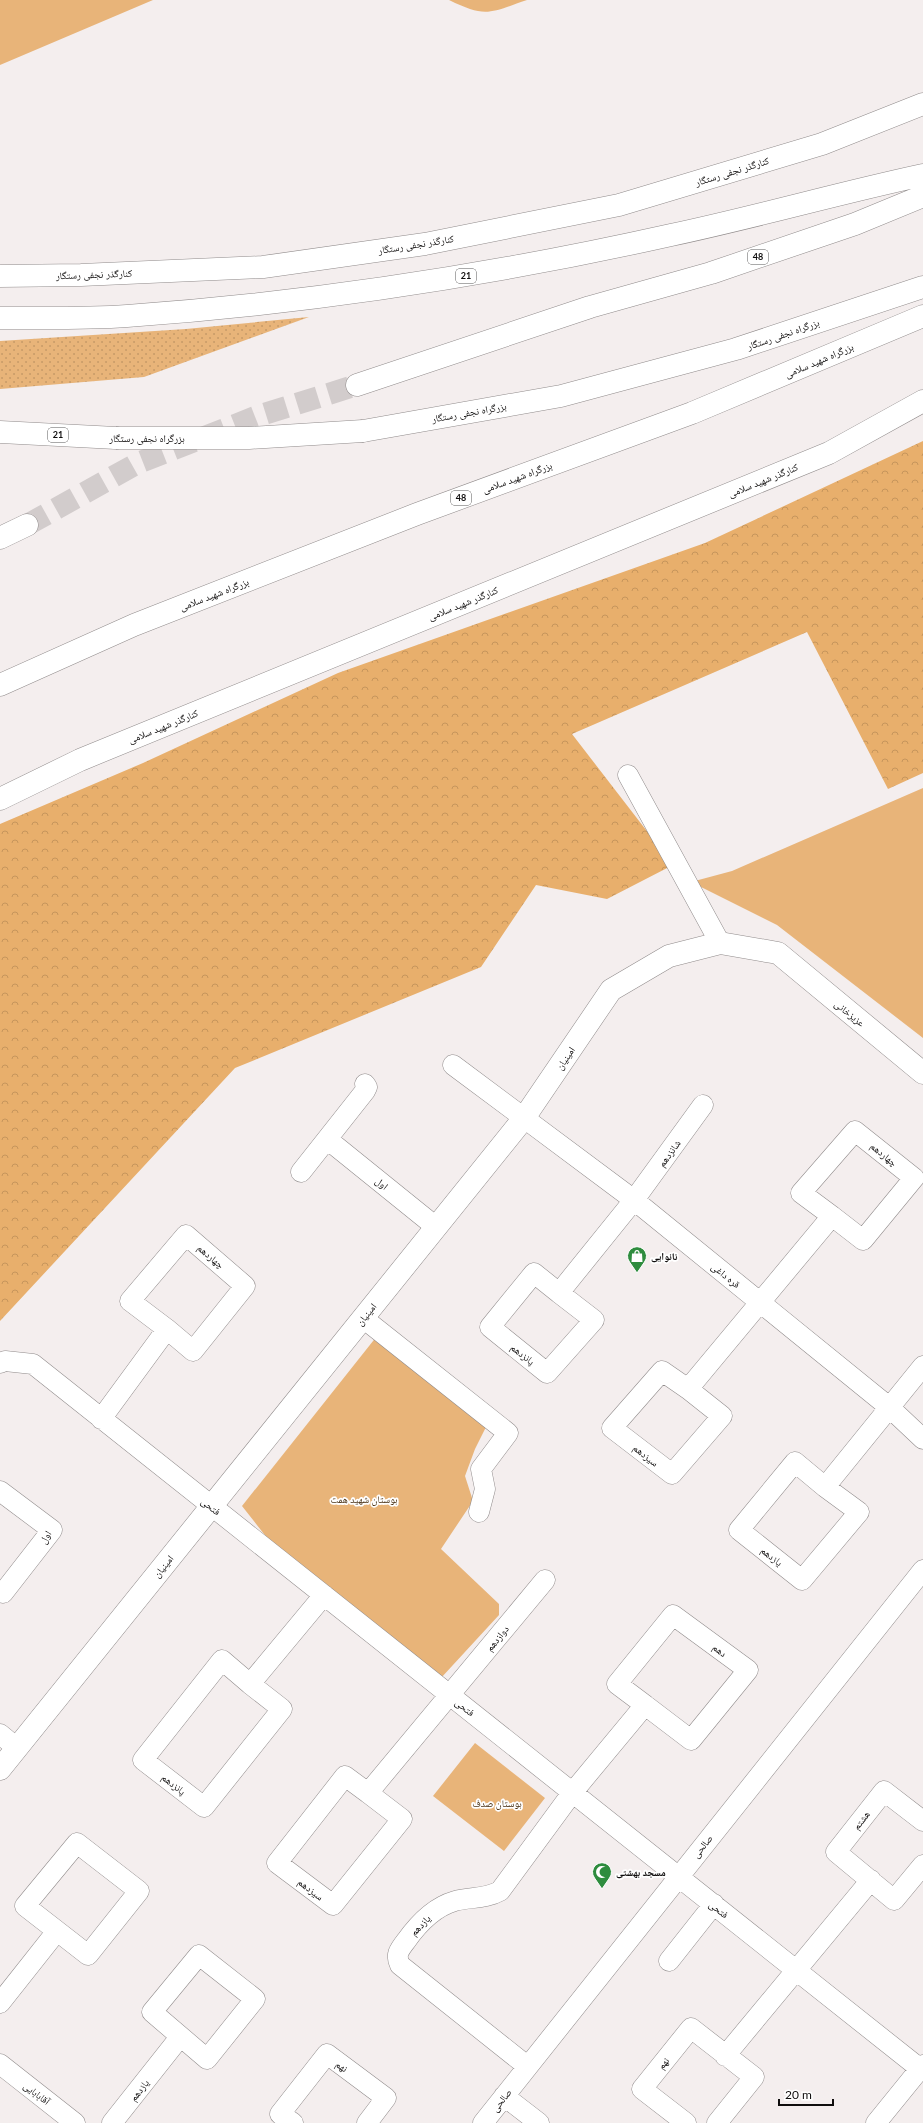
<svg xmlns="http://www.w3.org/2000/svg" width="923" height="2123" viewBox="0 0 923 2123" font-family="Lato,'Noto Naskh Arabic',sans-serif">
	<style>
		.grass { fill: url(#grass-dots) }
		.forest { fill: url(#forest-crowns) }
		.park { fill: #e8b479 }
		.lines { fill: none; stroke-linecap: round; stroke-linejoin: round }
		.highway-tunnel { stroke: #d2cccc; stroke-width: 22; stroke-dasharray: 22 11; stroke-linecap: butt }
		.street-casing { stroke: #908b8b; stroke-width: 21 }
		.secondary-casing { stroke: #908b8b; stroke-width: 23 }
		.primary-casing { stroke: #908b8b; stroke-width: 23 }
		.highway-casing { stroke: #908b8b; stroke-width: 23 }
		.street { stroke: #fff; stroke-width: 20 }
		.secondary { stroke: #fff; stroke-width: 22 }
		.primary { stroke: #fff; stroke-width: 22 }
		.highway { stroke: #fff; stroke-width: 22 }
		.highway-bridge-casing { stroke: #908b8b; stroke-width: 23; stroke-linecap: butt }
		.highway-bridge { stroke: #fff; stroke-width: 22 }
		.labels { text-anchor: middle; stroke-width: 3.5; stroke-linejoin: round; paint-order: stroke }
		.shield { fill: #fff; stroke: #575656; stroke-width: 1 }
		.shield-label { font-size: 9px; font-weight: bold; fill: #0f0d0d }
		.street-label { font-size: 10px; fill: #0f0d0d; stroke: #fff }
		.poi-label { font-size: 10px; font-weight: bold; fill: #0f0d0d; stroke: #fff; text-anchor: start }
		.park-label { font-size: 10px; fill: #452d10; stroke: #fff }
	</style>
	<defs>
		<pattern id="grass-dots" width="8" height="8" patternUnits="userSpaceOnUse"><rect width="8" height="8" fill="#e8b479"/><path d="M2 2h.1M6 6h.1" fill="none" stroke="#c69a67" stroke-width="1.8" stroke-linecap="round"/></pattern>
		<pattern id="forest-crowns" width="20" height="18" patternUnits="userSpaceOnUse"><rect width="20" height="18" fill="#e8af6c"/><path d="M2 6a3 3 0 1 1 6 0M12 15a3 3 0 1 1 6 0" fill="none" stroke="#c6955c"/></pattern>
	</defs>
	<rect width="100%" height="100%" fill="#f4eeee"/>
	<path class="grass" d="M309,317L144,377L0,389V341L186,329Z"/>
	<path class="forest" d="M923,441V773L888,789L807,632L572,734L673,865L607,899L536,885L481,967L235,1068L0,1321V824L143,763L338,673L705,543Z"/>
	<path class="park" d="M0,0H153L0,65Z
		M449,0H527C489,13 486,18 449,0Z
		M923,788V1038L777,925L691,882L732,871Z
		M377,1336L488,1423L475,1449L465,1476L473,1501L441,1549L499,1604V1615L441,1678L275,1548L242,1506Z
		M475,1743L545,1798L504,1851L433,1796Z"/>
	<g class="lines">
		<path class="highway-tunnel" d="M27,525L138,463L258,416L357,385"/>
		<g class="street-casing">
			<path id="street" d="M628,775L720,943
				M453,1065L634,1200L889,1407L923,1439
				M327,1139L436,1227
				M301,1172L365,1091L367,1087L365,1084
				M559,1293L534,1273L490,1327L547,1373L594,1320L559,1293L634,1200L703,1105
				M363,1318L508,1433L481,1469L485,1489L479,1512
				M0,1363L5,1361L33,1364L923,2071
				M688,1389L662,1371L612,1428L672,1474L722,1416L688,1389L832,1216L863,1240L914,1178L855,1131L801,1193L832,1216
				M101,1419L167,1329L193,1351L245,1286L186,1235L130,1301L167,1329
				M825,1487L795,1462L739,1530L802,1580L859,1512L825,1487L923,1366
				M0,1491L52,1530L3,1593L0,1591
				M250,1684L222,1660L143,1760L204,1807L282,1709L250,1684L324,1595
				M0,1734L17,1748
				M368,1793L345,1776L277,1863L333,1905L402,1819L368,1793L545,1580
				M923,1821L884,1791L836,1852L894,1900L923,1865
				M77,1843L139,1891L88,1955L25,1906Z
				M199,1955L255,1999L207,2059L152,2012Z
				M669,1961L714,1904
				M0,2003L57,1931
				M725,2056L871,1880
				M0,2064L75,2123
				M527,2066L400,1965C395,1955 399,1950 406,1941C418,1924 434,1907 455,1901C470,1897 486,1899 500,1891L572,1793L645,1705L691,1740L748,1670L673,1615L617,1684L645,1705
				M504,2096L539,2123
				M112,2123L180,2037
				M293,2123L280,2114L327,2054L386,2098L367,2123
				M483,2123L923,1570
				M686,2123L642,2089L691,2028L754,2077L717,2123
				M876,2123L923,2065"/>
		</g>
		<g class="secondary-casing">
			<path id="secondary" d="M0,1769L524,1118L611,990L669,956L720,943L778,953L923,1073"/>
		</g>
		<g class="primary-casing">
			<path id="primary" d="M0,276L81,275L263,267L425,244L619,205L822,144L923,104
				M0,799L80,760L829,453L923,401"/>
		</g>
		<g class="highway-casing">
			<path id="highway" d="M0,318C42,318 85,319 127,316C310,303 492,275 671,235C756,217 839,193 923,175
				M357,385L590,307L711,273L855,224L923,196
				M363,431L561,396L736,349L923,287
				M0,432L116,438
				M0,538L27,525
				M0,685L134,625L417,514L692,413L923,316"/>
		</g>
		<use href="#street" class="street"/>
		<use href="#secondary" class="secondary"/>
		<use href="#primary" class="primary"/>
		<use href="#highway" class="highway"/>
		<g class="highway-bridge-casing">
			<path id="highway-bridge" d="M116,438H249L363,431"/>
		</g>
		<use href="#highway-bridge" class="highway-bridge"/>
	</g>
	<defs>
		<g id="shop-pin" transform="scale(1)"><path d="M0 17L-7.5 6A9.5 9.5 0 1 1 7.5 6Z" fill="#2e8c3e" stroke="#fff"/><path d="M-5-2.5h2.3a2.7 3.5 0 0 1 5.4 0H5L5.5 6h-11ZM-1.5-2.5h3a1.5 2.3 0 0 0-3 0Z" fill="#fff"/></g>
		<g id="mosque-pin" transform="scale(1)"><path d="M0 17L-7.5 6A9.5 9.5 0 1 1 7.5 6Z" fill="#2e8c3e" stroke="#fff"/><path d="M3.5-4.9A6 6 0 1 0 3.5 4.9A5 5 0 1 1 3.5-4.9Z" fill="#fff"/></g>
	</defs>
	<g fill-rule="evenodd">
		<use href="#shop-pin" x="637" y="1256"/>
		<use href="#mosque-pin" x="602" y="1872"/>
	</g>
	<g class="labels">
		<g class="shield">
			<rect x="748" y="250" width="20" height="14" rx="3"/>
			<rect x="456" y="269" width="20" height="14" rx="3"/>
			<rect x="48" y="428" width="20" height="14" rx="3"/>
			<rect x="451" y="491" width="20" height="14" rx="3"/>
		</g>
		<g class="shield-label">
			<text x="758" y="260">48</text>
			<text x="466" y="279">21</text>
			<text x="58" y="438">21</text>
			<text x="461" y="501">48</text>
		</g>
		<g class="street-label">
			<text transform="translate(732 171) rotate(-17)" y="4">کنارگذر نجفی رستگار</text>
			<text transform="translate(416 244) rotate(-9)" y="4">کنارگذر نجفی رستگار</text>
			<text transform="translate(94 274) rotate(-2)" y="4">کنارگذر نجفی رستگار</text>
			<text transform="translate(783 334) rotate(-19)" y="4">بزرگراه نجفی رستگار</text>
			<text transform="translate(819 360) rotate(-23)" y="4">بزرگراه شهید سلامی</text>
			<text transform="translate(469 412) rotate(-10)" y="4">بزرگراه نجفی رستگار</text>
			<text x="147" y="442">بزرگراه نجفی رستگار</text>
			<text transform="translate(517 477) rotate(-20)" y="4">بزرگراه شهید سلامی</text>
			<text transform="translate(763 480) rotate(-22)" y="4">کنارگذر شهید سلامی</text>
			<text transform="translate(214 594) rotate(-21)" y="4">بزرگراه شهید سلامی</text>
			<text transform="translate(463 603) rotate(-22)" y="4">کنارگذر شهید سلامی</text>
			<text transform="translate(163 726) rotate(-22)" y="4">کنارگذر شهید سلامی</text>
			<text transform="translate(850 1013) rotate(39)" y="4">عزیزخانی</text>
			<text transform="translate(565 1058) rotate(-56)" y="4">امینیان</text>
			<text transform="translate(669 1153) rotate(-54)" y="4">شانزدهم</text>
			<text transform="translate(884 1154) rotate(39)" y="4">چهاردهم</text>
			<text transform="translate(382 1183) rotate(39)" y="4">اول</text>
			<text transform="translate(211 1256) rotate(40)" y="4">چهاردهم</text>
			<text transform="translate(726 1275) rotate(39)" y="4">قره داغی</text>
			<text transform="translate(366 1314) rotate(-51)" y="4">امینیان</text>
			<text transform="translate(523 1354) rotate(38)" y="4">پانزدهم</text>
			<text transform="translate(646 1455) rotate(38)" y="4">سیزدهم</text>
			<text transform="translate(211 1506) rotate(38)" y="4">فتحی</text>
			<text transform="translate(45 1537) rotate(-58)" y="4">اول</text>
			<text transform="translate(772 1556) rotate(38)" y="4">یازدهم</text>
			<text transform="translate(163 1566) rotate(-51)" y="4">امینیان</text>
			<text transform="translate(497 1638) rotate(-51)" y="4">دوازدهم</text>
			<text transform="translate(720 1650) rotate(37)" y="4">دهم</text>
			<text transform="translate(465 1707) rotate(38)" y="4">فتحی</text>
			<text transform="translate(174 1784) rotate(38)" y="4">پانزدهم</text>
			<text transform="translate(861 1820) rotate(-52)" y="4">هشتم</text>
			<text transform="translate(702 1846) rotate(-51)" y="4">صالحی</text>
			<text transform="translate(311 1889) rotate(37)" y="4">سیزدهم</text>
			<text transform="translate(719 1909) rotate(39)" y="4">فتحی</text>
			<text transform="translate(420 1925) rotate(-46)" y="4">یازدهم</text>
			<text transform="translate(663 2063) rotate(-51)" y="4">نهم</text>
			<text transform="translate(342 2066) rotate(36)" y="4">نهم</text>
			<text transform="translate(139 2090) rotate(-52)" y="4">یازدهم</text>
			<text transform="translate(37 2093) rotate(38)" y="4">آقابابایی</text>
			<text transform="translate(501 2100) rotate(-52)" y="4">صالحی</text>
		</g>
		<g class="poi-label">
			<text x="651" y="1260">نانوایی</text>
			<text x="616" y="1876">مسجد بهشتی</text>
		</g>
		<g class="park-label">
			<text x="364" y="1503">بوستان شهید همت</text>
			<text x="497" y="1807">بوستان صدف</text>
		</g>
	</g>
	<path d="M779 2099v6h54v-6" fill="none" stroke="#0f0d0d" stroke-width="2"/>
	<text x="785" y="2099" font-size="12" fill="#0f0d0d" stroke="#ffffff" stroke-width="3" paint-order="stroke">20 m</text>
</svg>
